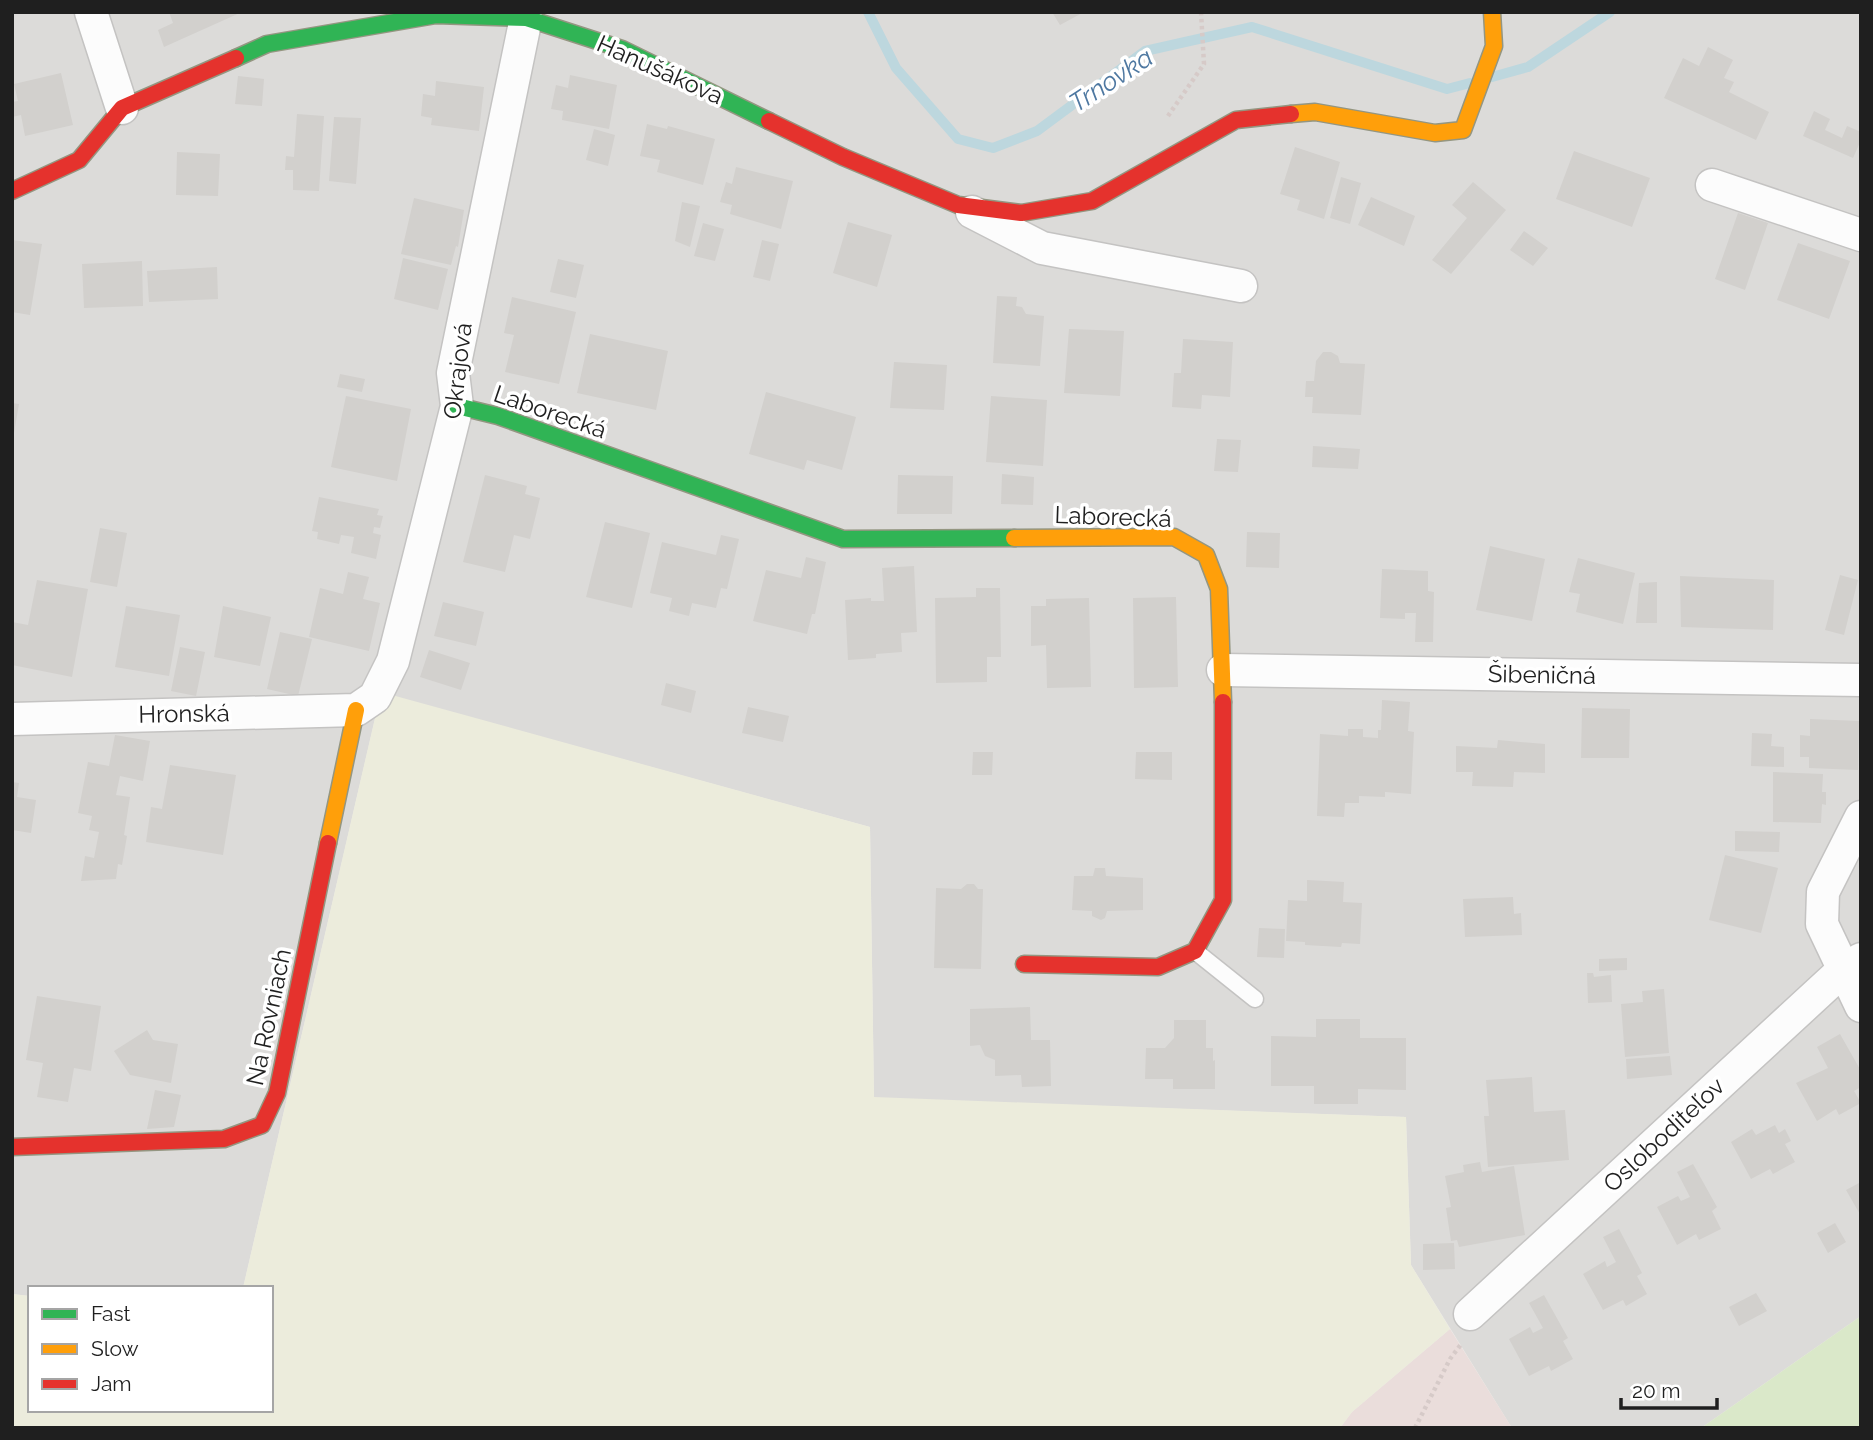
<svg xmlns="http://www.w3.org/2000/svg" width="1873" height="1440" viewBox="0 0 1873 1440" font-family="Raleway,sans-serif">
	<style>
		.residential { fill: #dcdbd9 }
		.commercial { fill: #eadddb }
		.farmland { fill: #ececdc }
		.grass { fill: #dae8c9 }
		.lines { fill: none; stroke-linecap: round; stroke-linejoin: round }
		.stream { stroke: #bdd7de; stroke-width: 10 }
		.building { fill: #d2d0cd }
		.lane-casing { stroke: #c4c3c2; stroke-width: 19 }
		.street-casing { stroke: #c4c3c2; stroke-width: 35 }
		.fast-casing { stroke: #949681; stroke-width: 19 }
		.slow-casing { stroke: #949681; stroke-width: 19 }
		.jam-casing { stroke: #949681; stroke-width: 19 }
		.path { stroke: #d6cac8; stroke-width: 4.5; stroke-dasharray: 3.5 3.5; stroke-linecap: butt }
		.lane { stroke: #fcfcfc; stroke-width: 16 }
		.street { stroke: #fcfcfc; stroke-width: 32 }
		.fast { stroke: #30b455; stroke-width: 16 }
		.slow { stroke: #ff9f0a; stroke-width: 16 }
		.jam { stroke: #e5322d; stroke-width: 16 }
		.labels { text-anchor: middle; stroke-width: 7; stroke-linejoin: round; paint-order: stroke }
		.street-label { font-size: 24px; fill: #1f1f1f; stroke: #fff }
		.water-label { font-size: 26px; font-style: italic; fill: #4e78a1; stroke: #fff }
	</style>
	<rect width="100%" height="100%" fill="#edebe8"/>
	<path class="residential" d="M12,12H1861V1316L1701,1428H1512L1411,1265L1406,1117L874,1098L870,827L381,693L243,1288H30V1296L12,1294Z"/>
	<path class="commercial" d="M1450,1329L1512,1428H1340L1352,1412Z"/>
	<path class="farmland" d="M381,692L870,827L874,1097L1406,1117L1411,1265L1450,1329L1352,1412L1340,1428H12V1294L30,1296V1410H271V1288H243Z"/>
	<path class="grass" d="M1861,1316V1428H1701Z"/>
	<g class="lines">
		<path class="stream" d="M868,12L896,68L958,139L993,148L1037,131L1145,51L1252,27L1447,89L1470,83
			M1492,77L1528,67L1610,12"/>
	</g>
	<path class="building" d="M169,12H242L164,47L158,30L173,23Z
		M1052,12H1084L1060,25Z
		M1708,47L1733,60L1724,78L1734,82L1729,92L1769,112L1756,140L1664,98L1683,58L1699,66Z
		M61,73L73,125L25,136L21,115L12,117V102L18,101L14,84Z
		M570,75L617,85L609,129L562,120L563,111L551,109L556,85L568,88Z
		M238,76L264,79L262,106L235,104Z
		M436,81L484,87L479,131L431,125L432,118L421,116L423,94L435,96Z
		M1814,111L1830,119L1825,130L1842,138L1847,126L1861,132V140L1853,158L1803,136Z
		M297,114L324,116L319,191L293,190V170H285L286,156L294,157Z
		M334,117L361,118L356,184L329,181Z
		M647,124L667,129L668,126L715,139L703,185L657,172L660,160L640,156Z
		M594,129L615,135L608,166L586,160Z
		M1295,147L1340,162L1324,219L1297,210L1300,200L1280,194Z
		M1574,151L1650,178L1632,227L1556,199Z
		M177,152L220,154L218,196L176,195Z
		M736,167L793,181L781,229L730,214L732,205L720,202L726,182L732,184Z
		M1341,177L1361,183L1350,224L1330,218Z
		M1473,182L1506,210L1451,274L1432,260L1467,218L1452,205Z
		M1371,197L1415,216L1404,246L1358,225Z
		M414,198L464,210L458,247L456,246L451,265L401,254Z
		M682,202L700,206L690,247L675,241Z
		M1738,213L1768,223L1745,290L1715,279Z
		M848,222L892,235L877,287L833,273Z
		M703,223L724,229L715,261L694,256Z
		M1524,231L1548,248L1533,266L1510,250Z
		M12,240L42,244L30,315L12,312Z
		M762,240L779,244L770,281L753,277Z
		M1798,243L1850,261L1829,319L1777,300Z
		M403,258L448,269L438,310L394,299Z
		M558,259L584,265L576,298L550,292Z
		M142,261L143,306L84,308L82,264Z
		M217,267L218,299L149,302L147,271Z
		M997,296L1017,297L1016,306L1022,307L1026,314L1044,316L1040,366L993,363Z
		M512,297L576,312L559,384L505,372L514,335L504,333Z
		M1069,329L1124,331L1120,396L1064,393Z
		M590,334L668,351L656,410L577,393Z
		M1183,339L1233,342L1230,397L1202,395L1201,409L1172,407L1174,373H1181Z
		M1323,352H1331L1338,356L1340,363L1365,364L1361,415L1312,413L1313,397H1305L1306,381H1314L1316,361Z
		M894,362L947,365L944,410L890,408Z
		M340,374L365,379L362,392L337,387Z
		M766,392L856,417L842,470L807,460L804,470L749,454Z
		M346,396L411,409L397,481L331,467Z
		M991,396L1047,400L1043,466L986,462Z
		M12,403L19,404L14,433H12Z
		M1217,439L1241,440L1238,472L1214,471Z
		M1313,446L1360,449L1358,469L1312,467Z
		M1002,474L1034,477L1033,505L1001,504Z
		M485,475L527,486L525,494L540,498L530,539L514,535L505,572L463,562Z
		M898,475L953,476L952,514H897Z
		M319,497L379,509L377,515L383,516L380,528L374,527L373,533L381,535L376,559L351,553L354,537L341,535L339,544L317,539L318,532L312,531Z
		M605,522L650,533L632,608L586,597Z
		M100,528L127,533L117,587L90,582Z
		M1247,532L1280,533L1279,568L1246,567Z
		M721,535L739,539L727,589L721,588L716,608L692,603L689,616L669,611L672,598L650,593L662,542L716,555Z
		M1490,546L1545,559L1532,621L1476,610Z
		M806,557L826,562L815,614H812L807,634L753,621L766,570L801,578Z
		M1578,558L1635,573L1623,624L1576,612L1580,594L1569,592Z
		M914,566L917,632L901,633L902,652L876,654V658L848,660L845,600L871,598V601H884L882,568Z
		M1382,569L1428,571V591L1434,592L1433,642H1415L1416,613H1405V619L1380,618Z
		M348,572L369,577L363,599L380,603L369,651L309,637L320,588L343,594Z
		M1840,575L1858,580L1844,635L1825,630Z
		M1680,576L1774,580L1773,630L1681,627Z
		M37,580L88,589L72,677L12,665V622L28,625Z
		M1657,582V623H1636L1639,583Z
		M976,588H1000L1001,657H987V682L936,683L935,598L976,597Z
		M1176,597L1178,687L1134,688L1133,598Z
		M1089,598L1091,687L1047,688L1046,645L1031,646V606H1046V599Z
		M443,602L484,612L476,646L434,636Z
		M126,606L180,615L169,676L115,667Z
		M223,606L271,617L260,666L214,657Z
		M280,632L312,639L298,696L267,689Z
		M180,647L205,652L196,696L171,691Z
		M429,650L470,663L461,690L420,677Z
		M666,683L696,691L691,713L661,705Z
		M1382,700L1410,702L1408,731L1414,732L1411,794L1385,792V797L1359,796V803H1345L1344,817L1317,816L1320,734L1348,736V729H1363V737L1378,738V730H1381Z
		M748,707L789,716L783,742L742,733Z
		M1582,708L1630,709L1629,758H1581Z
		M1810,719L1859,721L1858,770L1809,768V757H1800V735L1810,736Z
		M1752,733L1772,734L1771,746L1784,747V767L1751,766Z
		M115,735L150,741L143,781L120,776L116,795L130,797L124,835L127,836L122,865L118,864L116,879L81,881L85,856L94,858L99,832L89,830L92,816L78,813L88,762L109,766Z
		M1498,740L1545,744V773L1514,772L1513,787L1472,786L1473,772H1456V746L1497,748Z
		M973,752H993L992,775H972Z
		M1136,752H1172V780L1135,779Z
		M170,765L236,775L223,855L146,842L151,807L162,809Z
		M1773,772L1823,774L1822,792H1826V805L1822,804L1821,823L1773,822Z
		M12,782L19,783L17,797L36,800L31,833L12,830Z
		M1735,831L1780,832L1779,852L1735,851Z
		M1725,855L1778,868L1761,933L1709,920Z
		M1095,868H1105L1106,876L1143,878V910L1107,911L1105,918L1101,920L1092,916V911L1072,910L1074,876H1093Z
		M1307,880L1344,882L1343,902L1362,903L1360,944L1342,943L1341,947L1305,945V942L1286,941L1288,900L1307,901Z
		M967,884H974L978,889H983L981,969L934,968L936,888L961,889Z
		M1513,897L1514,914L1521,913L1522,935L1465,937L1463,899Z
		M1259,928L1285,929L1284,958L1257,957Z
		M1627,958V970L1599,971V959Z
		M1587,973H1593L1594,977L1611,975L1612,1002L1588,1003Z
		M1664,989L1669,1053L1625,1057L1621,1004L1643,1002L1642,991Z
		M37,996L101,1006L91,1071L74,1068L68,1102L37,1097L43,1063L26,1060Z
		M1030,1007L1031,1040H1050L1051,1086L1022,1087L1021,1075L995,1076V1060L985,1056L980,1045L970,1046V1009Z
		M1316,1019H1360V1038H1406V1090L1358,1089V1104H1314V1086H1271V1036L1316,1037Z
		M1174,1020H1206V1048H1213V1061L1215,1060V1089H1173V1079H1145L1146,1048H1165L1174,1038Z
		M147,1030L153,1040L178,1044L171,1083L130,1075L114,1051Z
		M1840,1034L1861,1071V1087L1854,1091L1861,1103L1839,1115L1836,1109L1817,1121L1796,1083L1828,1068L1817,1047Z
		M1670,1056L1672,1075L1627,1079L1626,1059Z
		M1532,1077L1534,1112L1565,1110L1569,1160L1488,1167L1484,1116H1489L1486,1080Z
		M155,1090L181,1095L174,1127L147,1129Z
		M1775,1125L1779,1133L1785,1129L1791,1141L1785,1144L1795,1162L1773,1174L1770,1169L1751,1179L1731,1142L1752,1129L1756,1135Z
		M1480,1162L1482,1172L1514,1166L1525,1235L1459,1247L1457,1240L1451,1241L1446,1208L1451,1207L1445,1176L1464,1172L1463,1165Z
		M1693,1164L1717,1207L1712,1211L1721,1229L1699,1240L1696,1234L1677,1245L1657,1207L1678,1196L1681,1201L1690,1197L1677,1172Z
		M1861,1182V1216L1846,1190Z
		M1835,1223L1846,1242L1828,1253L1817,1233Z
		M1619,1229L1642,1273L1637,1276L1647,1294L1626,1306L1623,1300L1603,1310L1583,1274L1605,1261L1607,1267L1616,1262L1603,1237Z
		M1454,1243L1455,1269L1423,1270V1244Z
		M1756,1293L1767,1311L1739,1326L1729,1307Z
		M1544,1295L1568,1338L1563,1341L1573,1359L1551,1371L1549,1366L1529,1376L1509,1339L1530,1327L1533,1333L1543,1328L1529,1303Z"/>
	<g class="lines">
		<g class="lane-casing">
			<path id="lane" d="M1195,951L1255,999"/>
		</g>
		<g class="street-casing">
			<path id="street" d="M91,12L122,108
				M1712,185L1861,235
				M972,212L1042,248L1241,286
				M1223,670L1861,680
				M12,719L356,710L375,697L393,661L457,406L453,373L526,18
				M1861,817L1823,892L1822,924L1861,1006
				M1470,1314L1842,971L1861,959"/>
		</g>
		<g class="fast-casing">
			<path id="fast" d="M236,58L267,44L436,15L526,18L622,49L769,121
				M457,406L498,416L843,539L1014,538"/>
		</g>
		<g class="slow-casing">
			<path id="slow" d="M1291,114L1315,112L1435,133L1463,130L1494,46L1492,12
				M1014,538L1174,537L1206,555L1219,589L1223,702
				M328,843L356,710"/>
		</g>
		<g class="jam-casing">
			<path id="jam" d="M769,121L843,157L958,205L1021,213L1092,201L1236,120L1291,114
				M12,191L79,160L122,108L236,58
				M1024,964L1158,967L1195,951L1223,900V702
				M12,1147L224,1139L262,1125L277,1093L328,843"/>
		</g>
		<path class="path" d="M1168,116L1204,64L1201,12
			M1415,1428L1450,1359L1462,1343"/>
		<use href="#lane" class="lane"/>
		<use href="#street" class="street"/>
		<use href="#fast" class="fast"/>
		<use href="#slow" class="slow"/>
		<use href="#jam" class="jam"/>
	</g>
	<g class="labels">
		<g class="street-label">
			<text transform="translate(660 70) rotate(24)" y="8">Hanušákova</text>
			<text transform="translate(458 371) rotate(-83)" y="8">Okrajová</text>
			<text transform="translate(550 412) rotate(19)" y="8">Laborecká</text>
			<text transform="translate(1113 517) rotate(2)" y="8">Laborecká</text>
			<text transform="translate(1542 675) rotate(1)" y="8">Šibeničná</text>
			<text transform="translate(184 714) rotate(-1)" y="8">Hronská</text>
			<text transform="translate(269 1017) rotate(-78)" y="8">Na Rovniach</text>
			<text transform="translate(1664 1135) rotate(-43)" y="8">Osloboditeľov</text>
		</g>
		<g class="water-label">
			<text transform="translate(1111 80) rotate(-33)" y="9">Trnovka</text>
		</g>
	</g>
	<rect width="1873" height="1440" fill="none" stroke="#1f1f1f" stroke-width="28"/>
	<rect x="28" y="1286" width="245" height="126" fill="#ffffff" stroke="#a5a5a5" stroke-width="2"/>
	<rect x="42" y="1309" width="35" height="10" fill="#30b455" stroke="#a5a5a5" stroke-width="2"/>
	<text x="91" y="1321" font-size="21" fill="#1f1f1f">Fast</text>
	<rect x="42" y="1344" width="35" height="10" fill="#ff9f0a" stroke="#a5a5a5" stroke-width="2"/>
	<text x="91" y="1356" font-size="21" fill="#1f1f1f">Slow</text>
	<rect x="42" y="1379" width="35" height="10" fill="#e5322d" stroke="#a5a5a5" stroke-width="2"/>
	<text x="91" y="1391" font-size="21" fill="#1f1f1f">Jam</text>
	<path d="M1621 1398v10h96v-10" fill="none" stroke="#1f1f1f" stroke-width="3.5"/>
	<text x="1632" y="1398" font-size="21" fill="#1f1f1f" stroke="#ffffff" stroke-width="5" paint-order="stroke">20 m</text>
</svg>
